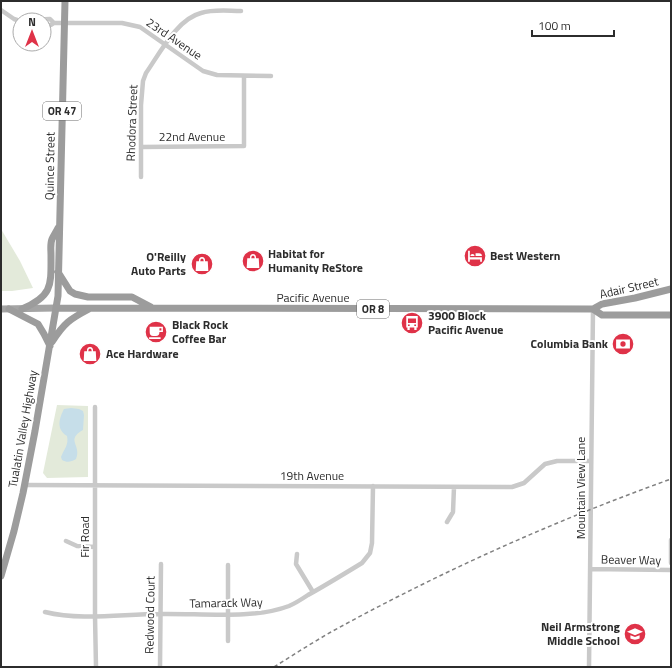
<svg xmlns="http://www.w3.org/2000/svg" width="672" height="668" viewBox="0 0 672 668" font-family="'Titillium Web',sans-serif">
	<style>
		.green { fill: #e3eada }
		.water { fill: #c6dee9 }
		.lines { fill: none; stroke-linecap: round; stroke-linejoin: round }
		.minor { stroke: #c9c9c9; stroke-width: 4.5 }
		.primary { stroke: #a4a4a4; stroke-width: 7 }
		.trunk { stroke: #9c9c9c; stroke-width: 7 }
		.rail { stroke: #818181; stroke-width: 1.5; stroke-dasharray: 4 3; stroke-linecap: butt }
		.labels { text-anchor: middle; stroke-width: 4; stroke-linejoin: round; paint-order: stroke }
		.shield { fill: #fff; stroke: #6b6b6b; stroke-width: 1 }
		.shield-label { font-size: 11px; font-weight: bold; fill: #2c2c2c }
		.street-label { font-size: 12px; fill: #2c2c2c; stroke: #fff }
		.poi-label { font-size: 12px; font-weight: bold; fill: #2c2c2c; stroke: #fff; text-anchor: start }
	</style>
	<rect width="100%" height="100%" fill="#fff"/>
	<path class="green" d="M1,229L20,261L33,288L12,291H1Z
		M57,405L88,406V477L47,478L43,473Z"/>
	<path class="water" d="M71,408L79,409L83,411L84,415L83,430C65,440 82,445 76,459C71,462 67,463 62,460L61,457C64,449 69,445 67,436C56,429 59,419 64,409Z"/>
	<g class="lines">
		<path class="minor" d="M1,10L14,19L20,21
			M28,20L50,19L54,23
			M44,25H51L54,23H122L140,27L203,71L217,75L271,76
			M141,147L244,146V76
			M141,177V105L143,81L146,73C160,53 177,19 201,13C214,9 228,11 241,11
			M95,407V616L96,667
			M24,485L512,487L524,483L545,464L557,461H591
			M447,522L453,512L454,487
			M671,540V563
			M66,541L77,546L95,547
			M297,554L296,564L313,592
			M590,569L671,570
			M45,612C82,621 122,614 160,614C199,613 252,620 289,606C296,603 302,599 308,595C326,585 344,574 362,563L370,553L372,543L373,486
			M228,641V565
			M160,667L161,564
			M589,667L593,309"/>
		<path class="primary" d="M1,309L56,308"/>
		<path class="trunk" d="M58,272L70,291L75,294L88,297H132L151,307
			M56,308L593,309L602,315H671
			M9,309L38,324L44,334L50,346
			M22,309C53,296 51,285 51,255C51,250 50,244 52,239C54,235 56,232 58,228
			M593,309L602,304L635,298L671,289
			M52,342C64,323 70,319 89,309
			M1,576L14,531L23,493L35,431L58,296L65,1"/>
		<path class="rail" d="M274,667C293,655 312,643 331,632C440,572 554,521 671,479"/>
	</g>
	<defs>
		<g id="hotel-disc" transform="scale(1.15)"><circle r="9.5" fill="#df3248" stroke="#fff"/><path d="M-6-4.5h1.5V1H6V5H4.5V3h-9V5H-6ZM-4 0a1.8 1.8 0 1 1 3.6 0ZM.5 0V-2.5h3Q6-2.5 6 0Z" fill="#fff"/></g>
		<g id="shop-disc" transform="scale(1.15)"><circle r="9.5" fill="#df3248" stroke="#fff"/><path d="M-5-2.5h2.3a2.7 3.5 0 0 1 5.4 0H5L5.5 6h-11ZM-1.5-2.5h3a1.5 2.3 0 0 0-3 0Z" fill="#fff"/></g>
		<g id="bus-disc" transform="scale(1.15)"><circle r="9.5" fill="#df3248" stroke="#fff"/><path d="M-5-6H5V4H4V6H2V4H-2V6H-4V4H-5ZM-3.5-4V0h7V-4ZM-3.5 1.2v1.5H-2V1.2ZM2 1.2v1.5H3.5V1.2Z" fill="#fff"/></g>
		<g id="cafe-disc" transform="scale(1.15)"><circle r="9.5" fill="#df3248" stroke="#fff"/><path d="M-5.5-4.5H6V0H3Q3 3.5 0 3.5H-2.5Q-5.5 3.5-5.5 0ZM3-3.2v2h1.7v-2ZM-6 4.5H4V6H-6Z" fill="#fff"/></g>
		<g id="bank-disc" transform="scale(1.15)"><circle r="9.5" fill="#df3248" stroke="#fff"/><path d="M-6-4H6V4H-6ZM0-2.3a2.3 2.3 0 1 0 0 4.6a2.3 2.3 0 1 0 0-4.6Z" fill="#fff"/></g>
		<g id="school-disc" transform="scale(1.15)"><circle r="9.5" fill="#df3248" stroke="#fff"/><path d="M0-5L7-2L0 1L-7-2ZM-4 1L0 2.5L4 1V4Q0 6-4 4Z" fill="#fff"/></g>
	</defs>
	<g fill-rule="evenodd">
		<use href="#hotel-disc" x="475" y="256"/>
		<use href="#shop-disc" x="253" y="261"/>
		<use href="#shop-disc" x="202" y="264"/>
		<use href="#bus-disc" x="412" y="323"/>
		<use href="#cafe-disc" x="156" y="332"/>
		<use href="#bank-disc" x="623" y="344"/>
		<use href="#shop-disc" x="90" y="354"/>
		<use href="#school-disc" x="635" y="634"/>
	</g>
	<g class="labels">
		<g class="shield">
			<rect x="43" y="102" width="38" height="18" rx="3"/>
			<rect x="357" y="300" width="32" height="18" rx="3"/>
		</g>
		<g class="shield-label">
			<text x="62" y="115">OR 47</text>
			<text x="373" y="313">OR 8</text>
		</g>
		<g class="street-label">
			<text transform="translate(174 39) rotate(34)" y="4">23rd Avenue</text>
			<text transform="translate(132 123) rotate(-88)" y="4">Rhodora Street</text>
			<text x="192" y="141">22nd Avenue</text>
			<text transform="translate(50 166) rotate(-89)" y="4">Quince Street</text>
			<text transform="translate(629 288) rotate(-13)" y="4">Adair Street</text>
			<text x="313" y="302">Pacific Avenue</text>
			<text transform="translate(23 429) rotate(-80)" y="4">Tualatin Valley Highway</text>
			<text x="312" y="480">19th Avenue</text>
			<text transform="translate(581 488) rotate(-90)" y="4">Mountain View Lane</text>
			<text transform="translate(85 537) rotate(-90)" y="4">Fir Road</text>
			<text transform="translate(631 560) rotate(1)" y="4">Beaver Way</text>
			<text transform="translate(226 603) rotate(-1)" y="4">Tamarack Way</text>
			<text transform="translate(150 615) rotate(-89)" y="4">Redwood Court</text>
		</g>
		<g class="poi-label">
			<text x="268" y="258">Habitat for<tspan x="268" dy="14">Humanity ReStore</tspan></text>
			<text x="490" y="260">Best Western</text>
			<text x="186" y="261" text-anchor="end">O'Reilly<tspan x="186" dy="14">Auto Parts</tspan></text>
			<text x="428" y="320">3900 Block<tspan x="428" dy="14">Pacific Avenue</tspan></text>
			<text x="172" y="329">Black Rock<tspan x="172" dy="14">Coffee Bar</tspan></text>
			<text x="608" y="348" text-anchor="end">Columbia Bank</text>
			<text x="106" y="358">Ace Hardware</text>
			<text x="620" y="631" text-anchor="end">Neil Armstrong<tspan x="620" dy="14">Middle School</tspan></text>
		</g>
	</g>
	<rect width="672" height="668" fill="none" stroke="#2c2c2c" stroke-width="4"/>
	<g transform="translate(32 32)"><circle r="19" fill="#ffffff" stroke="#ababab"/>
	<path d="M0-3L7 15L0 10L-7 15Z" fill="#df3248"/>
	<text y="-6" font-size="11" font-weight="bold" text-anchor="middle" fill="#2c2c2c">N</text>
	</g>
	<path d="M532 30v6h82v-6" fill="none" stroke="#2c2c2c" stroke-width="2"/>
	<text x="538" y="30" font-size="12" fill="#2c2c2c" stroke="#ffffff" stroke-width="3" paint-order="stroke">100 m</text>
</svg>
